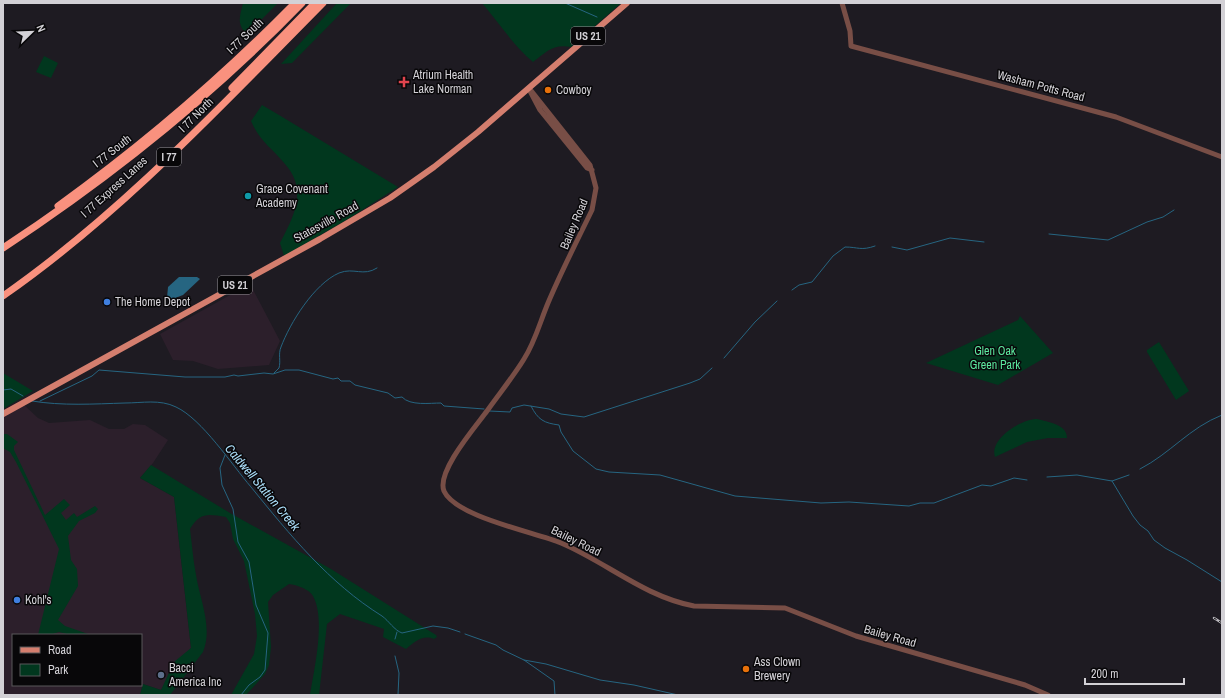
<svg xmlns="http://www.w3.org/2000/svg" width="1225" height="698" viewBox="0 0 1225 698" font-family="'Archivo Narrow',sans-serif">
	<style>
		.commercial { fill: #2c1f2b; fill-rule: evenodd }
		.green { fill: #01371e }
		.water { fill: #266581 }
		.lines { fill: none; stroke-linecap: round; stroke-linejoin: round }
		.stream { stroke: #266581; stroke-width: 1 }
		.tertiary { stroke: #784e46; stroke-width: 5 }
		.primary { stroke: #d47e6e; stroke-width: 6 }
		.motorway { stroke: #f9917e; stroke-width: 7 }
		.rail-casing { stroke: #bbb9be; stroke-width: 2.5 }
		.rail { stroke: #080709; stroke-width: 1; stroke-dasharray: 3; stroke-linecap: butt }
		.health-dot { fill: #e0444e; stroke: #080709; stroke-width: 1.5 }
		.food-dot { fill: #e8710a; stroke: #080709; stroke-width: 1.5 }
		.culture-dot { fill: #0f9aa8; stroke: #080709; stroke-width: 1.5 }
		.shop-dot { fill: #3f7fe0; stroke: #080709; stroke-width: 1.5 }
		.service-dot { fill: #5c6f8a; stroke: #080709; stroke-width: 1.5 }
		.labels { text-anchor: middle; stroke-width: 3; stroke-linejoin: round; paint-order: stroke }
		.shield { fill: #080709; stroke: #969498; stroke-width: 1 }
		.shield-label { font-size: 11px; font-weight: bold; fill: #d3d1d6 }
		.street-label { font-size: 12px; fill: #d3d1d6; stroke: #080709 }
		.poi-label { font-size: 12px; fill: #d3d1d6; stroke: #080709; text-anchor: start }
		.park-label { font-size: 12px; fill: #5ce89f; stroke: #080709 }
		.water-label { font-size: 13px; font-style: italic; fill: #aaddf8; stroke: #080709 }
	</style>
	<rect width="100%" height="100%" fill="#1e1b22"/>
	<path class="commercial" d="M250,284L280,341L269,365L218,369L193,361L173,360L160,334Z
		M22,403L38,418L49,423L90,420L109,429H124L133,424L145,425L168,440L153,463L140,478L174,497L191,648L161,690L143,684L140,695H3V414ZM13,635H141V685H13Z"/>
	<path class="green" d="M243,3H278L247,34C236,24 240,16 243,3Z
		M337,3H351L292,63L281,64Z
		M482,3H621L571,47C552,44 547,52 533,62C513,45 499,23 482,3Z
		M44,56L58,63L51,78L36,72Z
		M262,105L279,115L398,187L348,219L284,256L280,243C294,216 308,190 285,164C271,147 260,142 251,121Z
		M1020,316L1053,353L998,385L926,363L1018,320Z
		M1159,342L1189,391L1176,400L1147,352V350Z
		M3,373L33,391L3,409Z
		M1037,419C1048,422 1067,424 1067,438H1048L1027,442L995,457C989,439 1021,419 1037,419Z
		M3,434H7L18,442L14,446V450L45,515L64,499L70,505L61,513L66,520L74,513L77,517L95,506L98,509L95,513L79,521L68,536L71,560L77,569L78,586L58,620L65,626L91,635H71L59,632L49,635H38L59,549L16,462L10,452L3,448Z
		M151,465L230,513L331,569L436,635L437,637L434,639C423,634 414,642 406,649L383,637L384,629L340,614L327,624L319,695H310C314,669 326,620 313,596C309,589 297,585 289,584L273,595L268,602L271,647L269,665L265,674L246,695H231L254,654L257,636L255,614L244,561L233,539L230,523L226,517C208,514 200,512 190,529C192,544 193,560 196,575C200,600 213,627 203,652L170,695H140L143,684L161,690L174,662L191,648L174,497L140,478Z"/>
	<path class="water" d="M179,277H197L200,279L183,295L170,300L167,298L168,287Z"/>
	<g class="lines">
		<path class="stream" d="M565,3L597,17
			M1049,234L1108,240L1147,222L1163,217L1174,210
			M892,247L907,250L950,238L984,242
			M792,290L799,285L812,282L833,256L845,247C858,247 861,251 875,246
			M724,358L755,322L777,301
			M274,373L279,368C281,361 278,354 281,347C290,323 314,284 339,273C354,267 363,277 377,268
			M3,390L11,389L23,396
			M32,401C62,406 94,404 125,403C142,403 160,399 176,407C202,419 232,465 251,487C290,535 329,583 382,616C389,621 394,630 402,633L433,626L448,628L460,632
			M40,401L92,376L99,370L185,377H225L234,375L238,376L264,373L273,374L285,370H299L333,379L338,378L341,381H350L355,385L388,393L395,398L402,397C410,406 430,403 441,403L444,406L484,409
			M531,406C538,420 544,423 559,425L561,432L573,451L596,469L609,472L660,475L735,496L821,503L849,502L909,506L920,503H934L982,485L991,486L1014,478L1027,480
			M489,411L510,412L512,408L524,405L549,409L561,414L584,417L690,383L700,379L712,368
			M225,455L220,468L222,485L233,509L238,542L249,562L256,605L268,633L265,670L260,677L249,685L241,695
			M1140,469C1171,453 1189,428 1222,415
			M1047,477L1077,475L1112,481L1129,475
			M1112,481L1133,516L1140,525L1148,531L1154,540L1165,548L1187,560L1222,582
			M465,634L496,645L503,650L524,660L554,681L555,695
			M395,639L397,632
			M395,656L399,673L398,695
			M524,660L546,664L600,680L634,685L678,695"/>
		<path class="tertiary" d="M842,3L850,31L851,46L1116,117L1222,157
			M529,88L590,165L596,188L592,210C577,241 561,272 548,303C540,322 535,342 524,359C513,377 499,394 487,411C476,426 436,472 444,491C456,517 534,532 561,543C606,562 645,597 694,606L785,608L856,636L1025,685L1048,695
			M530,91L540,110L587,168L592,170"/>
		<path class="primary" d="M3,414L320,239L390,198L434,167L478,132L627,3"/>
		<path class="motorway" d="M232,88L315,3
			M58,206C143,145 222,77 295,3
			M3,248C111,177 212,96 302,3
			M3,296C122,213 221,106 323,3"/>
		<g class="rail-casing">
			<path id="rail" d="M1214,618L1222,623"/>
		</g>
		<use href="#rail" class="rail"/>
	</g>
	<path class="health-dot" d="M402 76h4v4h4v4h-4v4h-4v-4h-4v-4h4z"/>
	<g class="food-dot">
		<circle cx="548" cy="90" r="4"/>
		<circle cx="746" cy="669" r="4"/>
	</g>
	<circle class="culture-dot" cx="248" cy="196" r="4"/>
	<g class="shop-dot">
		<circle cx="107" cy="302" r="4"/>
		<circle cx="17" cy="600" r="4"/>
	</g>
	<circle class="service-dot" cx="161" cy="675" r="4"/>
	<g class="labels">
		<g class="shield">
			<rect x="571" y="27" width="34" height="18" rx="3"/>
			<rect x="157" y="148" width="24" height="18" rx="3"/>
			<rect x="218" y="276" width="34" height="18" rx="3"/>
		</g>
		<g class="shield-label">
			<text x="588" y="40">US 21</text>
			<text x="169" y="161">I 77</text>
			<text x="235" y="289">US 21</text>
		</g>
		<g class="street-label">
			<text transform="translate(245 36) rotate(-44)" y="4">I-77 South</text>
			<text transform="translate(1041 86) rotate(15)" y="4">Washam Potts Road</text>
			<text transform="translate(196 115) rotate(-45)" y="4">I 77 North</text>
			<text transform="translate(112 151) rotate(-38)" y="4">I 77 South</text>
			<text transform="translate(114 187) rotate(-42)" y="4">I 77 Express Lanes</text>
			<text transform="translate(326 222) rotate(-29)" y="4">Statesville Road</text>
			<text transform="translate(574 224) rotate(-67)" y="4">Bailey Road</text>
			<text transform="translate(576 541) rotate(26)" y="4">Bailey Road</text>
			<text transform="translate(890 636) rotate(16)" y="4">Bailey Road</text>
		</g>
		<g class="poi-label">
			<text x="413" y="79">Atrium Health<tspan x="413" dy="14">Lake Norman</tspan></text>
			<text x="556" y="94">Cowboy</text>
			<text x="256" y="193">Grace Covenant<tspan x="256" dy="14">Academy</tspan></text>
			<text x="115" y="306">The Home Depot</text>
			<text x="25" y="604">Kohl's</text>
			<text x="754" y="666">Ass Clown<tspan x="754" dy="14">Brewery</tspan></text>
			<text x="169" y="672">Bacci<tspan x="169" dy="14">America Inc</tspan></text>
		</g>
		<g class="park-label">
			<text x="995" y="355">Glen Oak<tspan x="995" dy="14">Green Park</tspan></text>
		</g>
		<g class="water-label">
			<text transform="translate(263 487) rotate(50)" y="5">Caldwell Station Creek</text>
		</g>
	</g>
	<rect width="1225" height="698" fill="none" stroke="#d3d1d6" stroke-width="8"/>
	<rect x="12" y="634" width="130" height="52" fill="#080709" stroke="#59585b"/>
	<rect x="20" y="647" width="20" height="6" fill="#d47e6e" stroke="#59585b"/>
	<text x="48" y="654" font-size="12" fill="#d3d1d6">Road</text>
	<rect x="20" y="664" width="20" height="12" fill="#01371e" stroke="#59585b"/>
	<text x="48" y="674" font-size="12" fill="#d3d1d6">Park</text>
	<g transform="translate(32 32) rotate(67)" stroke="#080709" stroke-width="3" paint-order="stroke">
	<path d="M0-3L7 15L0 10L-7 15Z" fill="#d3d1d6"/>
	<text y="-6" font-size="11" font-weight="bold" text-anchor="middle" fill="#d3d1d6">N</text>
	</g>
	<path d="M1085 678v6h99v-6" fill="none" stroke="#d3d1d6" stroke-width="2"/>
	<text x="1091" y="678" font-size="12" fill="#d3d1d6" stroke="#080709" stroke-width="3" paint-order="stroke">200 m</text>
</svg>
